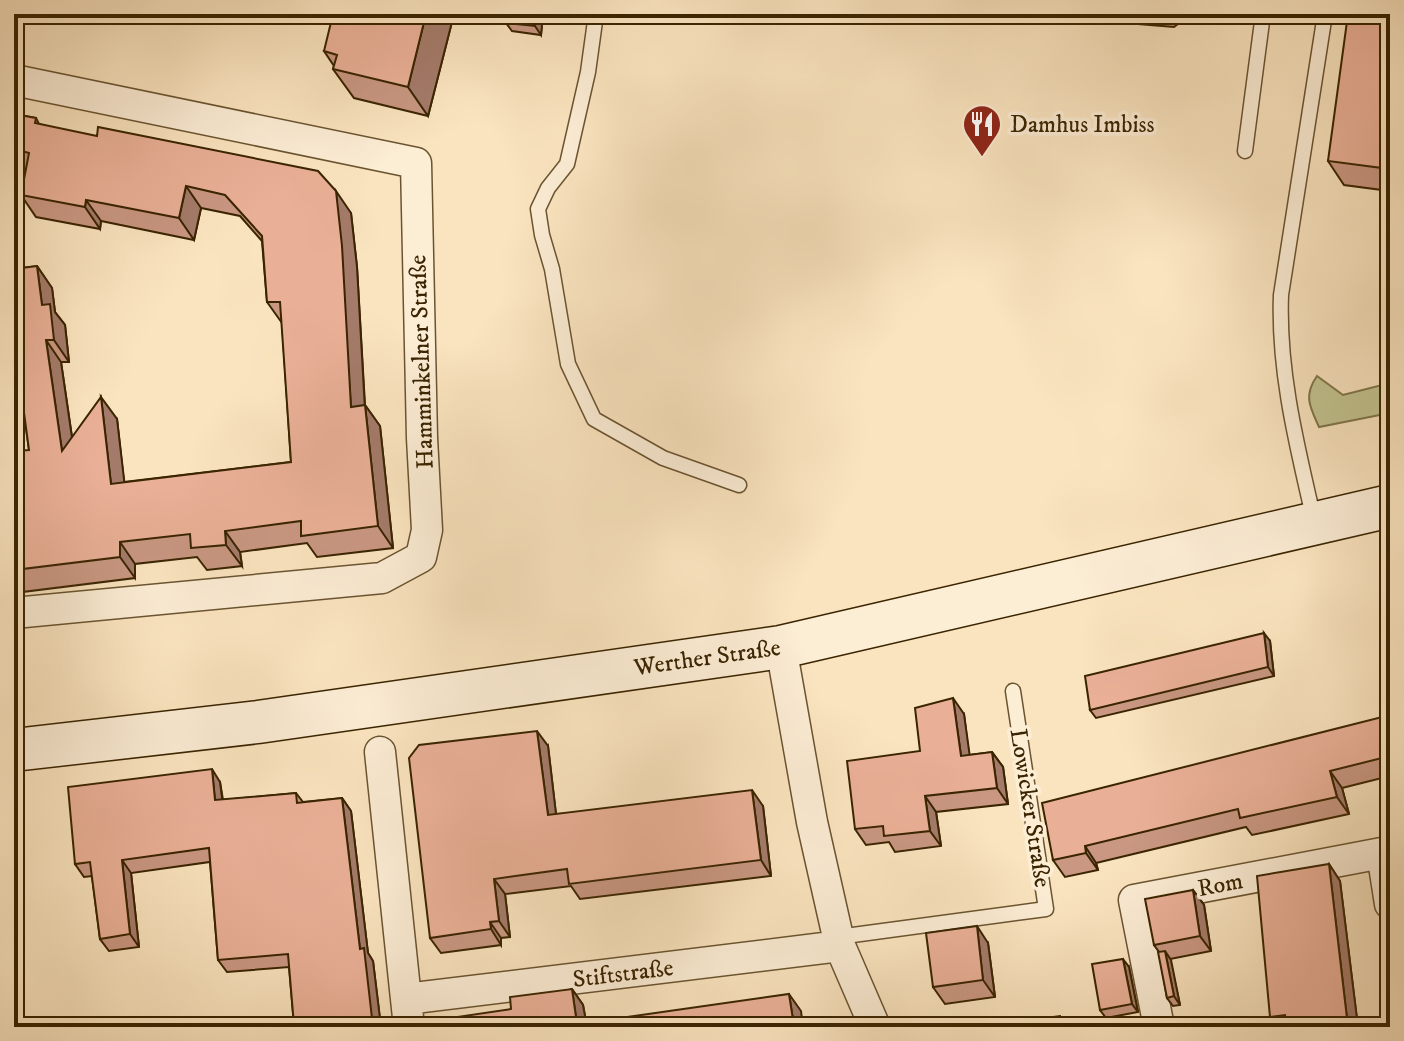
<svg xmlns="http://www.w3.org/2000/svg" width="1404" height="1041" viewBox="0 0 1404 1041" font-family="'IM FELL DW Pica',serif">
	<style>
		.green { fill: #c2c38f; stroke: #7e7448; stroke-width: 2 }
		.lines { fill: none; stroke-linecap: round; stroke-linejoin: round }
		.lane-casing { stroke: #6a5430; stroke-width: 17 }
		.street-casing { stroke: #6a5430; stroke-width: 33 }
		.secondary-casing { stroke: #3a2401; stroke-width: 45 }
		.lane { stroke: #fcedd5; stroke-width: 14 }
		.street { stroke: #fcedd5; stroke-width: 30 }
		.secondary { stroke: #fcedd5; stroke-width: 42 }
		.wall { fill: #c99782; stroke: #3a2401; stroke-width: 2 }
		.shaded-wall { fill: #a47b6a; stroke: #3a2401; stroke-width: 2 }
		.building { fill: #eab097; stroke: #3a2401; stroke-width: 2 }
		.labels { text-anchor: middle; stroke-width: 7; stroke-linejoin: round; paint-order: stroke }
		.poi-label { font-size: 24px; fill: #3a2401; stroke: #fcedd5; text-anchor: start }
		.street-label { font-size: 24px; fill: #3a2401; stroke: #fcedd5 }
	</style>
	<rect width="100%" height="100%" fill="#fae4bf"/>
	<filter id="stains"><feTurbulence type="fractalNoise" baseFrequency=".0025" numOctaves="4"/><feColorMatrix values="0 0 0 0 .2 0 0 0 0 .09 0 0 0 0 .02 0 0 0 .5 -.17"/></filter>
	<radialGradient id="worn" r=".72"><stop offset=".6" stop-color="#630" stop-opacity="0"/><stop offset="1" stop-color="#630" stop-opacity=".3"/></radialGradient>
	<path class="green" d="M1317,376L1343,395L1390,383V413L1319,427C1310,407 1303,396 1317,376Z"/>
	<g class="lines">
		<g class="lane-casing">
			<path id="lane" d="M596,14L588,72L567,164L548,188L538,209L542,235L552,269L568,364L594,419L663,458L739,485
				M1245,151L1263,14
				M1314,520C1297,446 1278,371 1281,295L1325,14
				M838,937L1046,909L1013,691"/>
		</g>
		<g class="street-casing">
			<path id="street" d="M14,80L416,163L422,438L427,530L421,557L382,578L14,613
				M781,647L812,822L840,946L875,1027
				M380,752L406,999
				M409,1027L406,999L840,946
				M1159,1027L1134,900L1382,853L1390,904"/>
		</g>
		<g class="secondary-casing">
			<path id="secondary" d="M14,750L258,722L781,647L1390,506"/>
		</g>
		<use href="#lane" class="lane"/>
		<use href="#street" class="street"/>
		<use href="#secondary" class="secondary"/>
	</g>
	<path class="wall" d="M454,14L428,116L354,98L333,69L334,66L324,51Z
		M543,14L541,35L512,31L506,23Z
		M1131,14H1191L1174,27L1138,24Z
		M1390,14V191L1344,185L1328,161Z
		M14,114L36,118L39,124L351,213L357,267L365,405L380,426L393,548L317,557L307,543L240,552L242,566L207,570L197,557L135,564V578L14,593V512L22,510L29,450L23,406L14,407V269L37,266L52,288L55,312L65,325L69,362H61L72,437L117,419L124,482L291,462L282,323L267,302L262,241L240,216L201,208L194,240L101,221L100,229L36,217L21,195L26,170L14,168Z
		M1270,641L1274,676L1096,718L1090,710Z
		M964,714L969,755L992,752L1003,767L1008,804L936,812L941,846L895,852L889,842L866,845L855,829L920,751Z
		M1390,715V776L1342,788L1349,814L1252,835L1246,827L1096,863L1098,870L1065,877L1053,860Z
		M548,746L556,814L763,806L771,876L580,899L571,886L505,894L510,937L501,938V945L441,953L430,938Z
		M220,782L223,800L296,793L303,802L342,798L351,811L368,953L373,961L381,1027H274L294,1025L289,967L227,972L218,960L210,862L131,873L139,947L109,951L100,939L92,876L84,877L75,864Z
		M1329,864L1340,881L1358,1027H1278L1270,1017Z
		M1193,890L1204,905L1211,951L1170,959L1180,1005L1173,1006L1167,998L1159,952L1154,945Z
		M988,943L995,997L945,1004L933,987Z
		M1129,967L1138,1012L1106,1018L1100,1010Z
		M572,989L583,1005L587,1027H458Z"/>
	<path class="shaded-wall" d="M426,14H454L428,116L408,87Z
		M536,14H543L541,35L535,26Z
		M186,186L201,208L194,240L179,218Z
		M336,191L351,213L357,267L366,428L351,407Z
		M86,200L101,221L100,229L85,207Z
		M37,266L52,288L55,312L65,325L69,362L54,340L42,305Z
		M46,340L61,362L77,472L62,451Z
		M101,397L117,419L127,505L111,484Z
		M365,405L380,426L393,548L378,526Z
		M225,531L240,552L242,566L226,545Z
		M120,542L135,564V578L120,557Z
		M1264,633L1270,641L1274,676L1268,667Z
		M953,698L964,714L972,772L961,756Z
		M537,731L548,746L558,831L548,815Z
		M992,752L1003,767L1008,804L997,788Z
		M212,769L220,782L224,813L215,800Z
		M1330,771L1342,788L1349,814L1337,797Z
		M752,790L763,806L771,876L761,860Z
		M925,796L936,812L941,846L930,831Z
		M342,798L351,811L368,953L373,961L381,1027H373L360,949Z
		M1085,846L1096,863L1098,870L1086,853Z
		M122,860L131,873L139,947L130,934Z
		M1329,864L1340,881L1358,1027H1348Z
		M494,879L505,894L510,937L499,921Z
		M1193,890L1204,905L1211,951L1200,936Z
		M490,922L501,938V945L491,929Z
		M977,926L988,943L995,997L983,980Z
		M1165,951L1171,960L1180,1005L1174,996Z
		M1123,959L1129,967L1138,1012L1132,1004Z
		M572,989L583,1005L587,1027H583L576,1017Z
		M789,994L801,1011L803,1027H795L794,1026Z
		M1060,1016L1068,1027H1062Z"/>
	<path class="building" d="M333,14H426L408,87L333,69L337,55L324,51Z
		M507,14H536L535,26L506,23Z
		M1348,14H1390V169L1328,161Z
		M14,114L36,118L35,123L97,136L98,127L318,171L336,191L342,246L351,407L365,405L378,526L301,536V521L225,531L226,545L191,548L190,534L120,542V557L14,570V512L22,510L14,451L29,450L20,383L14,384V269L37,266L42,305L50,304L54,340H46L62,451L101,397L111,484L291,462L280,302H267L262,236L225,195L186,186L179,218L86,200L85,207L21,195L29,153L14,149Z
		M1264,633L1268,667L1090,710L1085,676Z
		M953,698L961,756L992,752L997,788L925,796L930,831L884,836L883,826L855,829L847,761L920,751L915,708Z
		M1390,715V756L1330,771L1337,797L1240,818L1238,809L1085,846L1086,853L1053,860L1042,803Z
		M537,731L548,815L752,790L761,860L569,884L567,869L494,879L499,921L490,922L491,929L430,938L409,758L419,745Z
		M212,769L215,800L296,793L297,803L342,798L360,949L364,948L373,1027H274L294,1025L288,954L218,960L209,848L122,860L130,934L100,939L90,862L75,864L68,787Z
		M1329,864L1348,1027H1287L1285,1015L1270,1017L1257,876Z
		M1193,890L1200,936L1154,945L1145,899Z
		M977,926L983,980L933,987L926,933Z
		M1165,951L1174,996L1167,998L1158,952Z
		M1123,959L1132,1004L1100,1010L1092,964Z
		M572,989L576,1017L519,1025L520,1027H458L457,1017L511,1009L510,997Z
		M789,994L794,1026L799,1024L800,1027H600L599,1021Z
		M1060,1016L1062,1027H1030V1020Z"/>
	<defs>
		<g id="restaurant-pin" transform="scale(2)"><path d="M0 17L-7.5 6A9.5 9.5 0 1 1 7.5 6Z" fill="#8f2418" stroke="#fcedd5"/><path d="M-5-6h1v4h1v-4h1v4h1v-4h1v5L-1.5 .5V6h-2V.5L-5-1ZM5-6V6H3V1.5H1.5Q1.5-4 5-6Z" fill="#fff"/></g>
	</defs>
	<g fill-rule="evenodd">
		<use href="#restaurant-pin" x="982" y="124"/>
	</g>
	<g class="labels">
		<g class="poi-label">
			<text x="1010" y="132">Damhus Imbiss</text>
		</g>
		<g class="street-label">
			<text transform="translate(421 362) rotate(-92)" y="8">Hamminkelner Straße</text>
			<text transform="translate(707 657) rotate(-8)" y="8">Werther Straße</text>
			<text transform="translate(1031 808) rotate(81)" y="8">Lowicker Straße</text>
			<text transform="translate(1220 884) rotate(-11)" y="8">Rom</text>
			<text transform="translate(623 973) rotate(-7)" y="8">Stiftstraße</text>
		</g>
	</g>
	<rect width="1404" height="1041" fill="none" stroke="#fae4bf" stroke-width="48"/>
	<rect x="16" y="16" width="1372" height="1009" fill="none" stroke="#3a2401" stroke-width="4"/>
	<rect x="24" y="24" width="1356" height="993" fill="none" stroke="#3a2401" stroke-width="2"/>
	<rect width="100%" height="100%" filter="url(#stains)"/>
	<rect width="100%" height="100%" fill="url(#worn)"/>
</svg>
